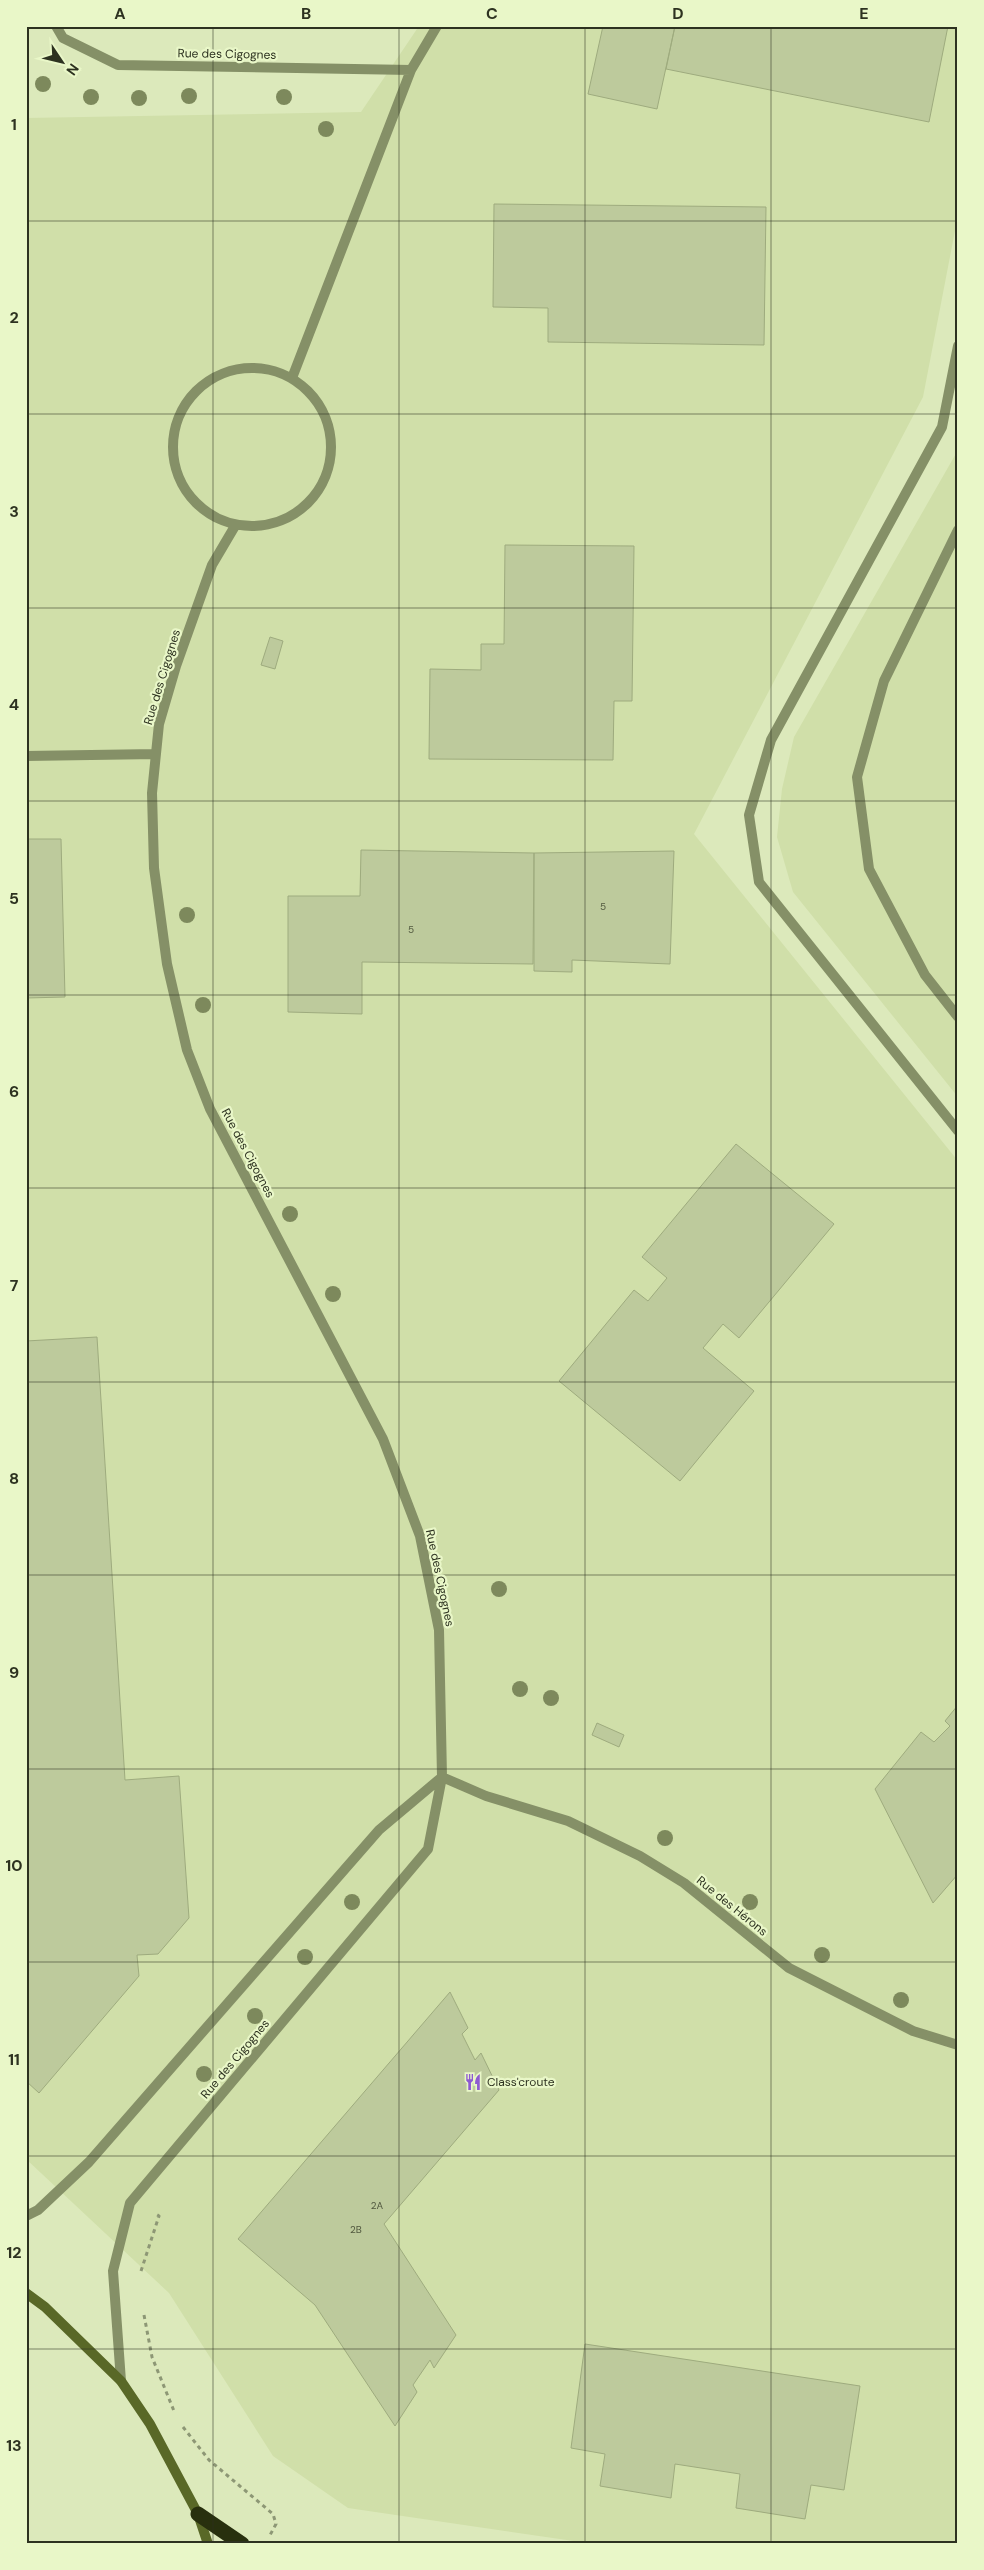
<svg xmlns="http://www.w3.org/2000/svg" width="984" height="2570" viewBox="0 0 984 2570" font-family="'DM Sans',sans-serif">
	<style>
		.built { fill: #d0dfa9 }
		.building { fill: #bdca9c; stroke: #9eab7e }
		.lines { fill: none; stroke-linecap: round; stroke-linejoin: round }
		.path { stroke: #8d9775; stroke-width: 3; stroke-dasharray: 4 4; stroke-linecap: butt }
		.lane { stroke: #859067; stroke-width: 10 }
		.street { stroke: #859067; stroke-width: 10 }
		.secondary { stroke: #596827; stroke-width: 10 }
		.highway { stroke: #28300e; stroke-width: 15 }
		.tree { fill: #7d895c }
		.grid { fill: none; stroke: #2d3220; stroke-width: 1; stroke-opacity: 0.55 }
		.labels { text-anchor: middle; stroke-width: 4.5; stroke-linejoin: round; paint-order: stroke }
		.number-label { font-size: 10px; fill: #51583f }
		.street-label { font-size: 12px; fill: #2d3220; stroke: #e9f7c8 }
		.poi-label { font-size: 12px; fill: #2d3220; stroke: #e9f7c8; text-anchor: start }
		.neatline { fill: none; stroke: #2d3220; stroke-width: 2 }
		.grid-label { font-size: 16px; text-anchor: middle; font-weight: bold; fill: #2d3220 }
	</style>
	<rect width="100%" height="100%" fill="#dce9bb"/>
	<path class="built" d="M419,26H958V215L923,397L694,834L958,1161V2544H594L348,2508L273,2456L169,2293L26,2159V118L361,112Z
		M958,450V1097L793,892L777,837L782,789L794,737Z"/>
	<path class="building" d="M603,26H675L657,109L588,94Z
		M675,26H948L929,122L666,69Z
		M494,204L766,207L764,345L548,342V308L493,307Z
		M505,545L634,546L632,701H614L613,760L429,759L430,669L481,670V644H504Z
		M270,637L283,641L275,669L261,665Z
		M26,839H61L65,997L26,998Z
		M361,850L534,853L533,964L362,962V1014L288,1012V896H360Z
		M674,851L670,964L572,960V972L534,971V853Z
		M736,1144L834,1224L739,1338L723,1324L703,1348L754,1391L680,1481L559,1381L634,1290L648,1301L667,1278L642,1257Z
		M97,1337L125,1780L179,1776L189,1918L158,1954L137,1955L139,1976L39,2093L26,2081V1341Z
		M958,1705V1874L933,1903L875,1789L921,1732L934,1742L950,1726L945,1721Z
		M597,1723L624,1735L619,1747L592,1735Z
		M450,1992L468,2028L462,2034L475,2060L481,2053L499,2090L384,2224L456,2335L434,2368L430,2360L413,2385L417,2392L395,2426L315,2305L238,2239Z
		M585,2344L860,2386L844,2490L811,2485L805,2519L736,2508L740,2474L675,2464L671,2498L600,2486L605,2454L571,2448Z"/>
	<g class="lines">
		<path class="path" d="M141,2271L159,2216L154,2213
			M144,2315L152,2357L174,2411
			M183,2427L209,2460L273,2514L276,2524L269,2537"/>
		<path class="lane" d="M958,530L884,681L857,777L869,869L925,975L958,1017"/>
		<path class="street" d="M56,26L63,38L118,65L411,70
			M958,346L942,427L771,740L749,815L759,882L958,1131
			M173 447a79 79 0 1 1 158 0a79 79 0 1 1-158 0Z
			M292,378L411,70L437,26
			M235,526L212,565L176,666L159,724L152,793L154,868L167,964L187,1050L210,1109L383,1439L420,1536L439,1630L442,1777L486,1796L568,1821L640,1856L684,1883L789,1968L913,2031L958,2045
			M26,756L156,754
			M26,2216L38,2210L89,2162L379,1830L442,1777
			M121,2381L113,2271L130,2203L428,1849L442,1777"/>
		<path class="secondary" d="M26,2293L45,2307L121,2381L150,2424L198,2514L208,2544"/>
		<path class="highway" d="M198,2514L242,2544"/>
	</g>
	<g class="tree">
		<circle cx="43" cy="84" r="8"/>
		<circle cx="189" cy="96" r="8"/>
		<circle cx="91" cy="97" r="8"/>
		<circle cx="284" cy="97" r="8"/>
		<circle cx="139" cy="98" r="8"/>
		<circle cx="326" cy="129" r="8"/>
		<circle cx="187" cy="915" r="8"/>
		<circle cx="203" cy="1005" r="8"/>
		<circle cx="290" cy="1214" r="8"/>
		<circle cx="333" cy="1294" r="8"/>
		<circle cx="499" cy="1589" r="8"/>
		<circle cx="520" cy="1689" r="8"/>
		<circle cx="551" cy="1698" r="8"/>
		<circle cx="665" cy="1838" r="8"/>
		<circle cx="352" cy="1902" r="8"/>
		<circle cx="750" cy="1902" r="8"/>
		<circle cx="822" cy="1955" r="8"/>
		<circle cx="305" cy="1957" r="8"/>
		<circle cx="901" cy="2000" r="8"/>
		<circle cx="255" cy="2016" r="8"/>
		<circle cx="204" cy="2074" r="8"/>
	</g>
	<path class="grid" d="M213,26V2544M399,26V2544M585,26V2544M771,26V2544M26,221H958M26,414H958M26,608H958M26,801H958M26,995H958M26,1188H958M26,1382H958M26,1575H958M26,1769H958M26,1962H958M26,2156H958M26,2349H958"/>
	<defs>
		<g id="restaurant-bare" transform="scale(1.35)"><path d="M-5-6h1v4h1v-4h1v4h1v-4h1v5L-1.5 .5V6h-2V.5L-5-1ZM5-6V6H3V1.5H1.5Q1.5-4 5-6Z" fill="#8e5ad2" stroke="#e9f7c8" stroke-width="2.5" paint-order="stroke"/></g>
	</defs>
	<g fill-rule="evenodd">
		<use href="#restaurant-bare" x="473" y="2082"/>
	</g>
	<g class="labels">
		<g class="number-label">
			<text x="603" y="910">5</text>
			<text x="411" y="933">5</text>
			<text x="377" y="2209">2A</text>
			<text x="356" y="2233">2B</text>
		</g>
		<g class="street-label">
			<text transform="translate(227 54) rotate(1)" y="4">Rue des Cigognes</text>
			<text transform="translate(162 677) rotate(-73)" y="4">Rue des Cigognes</text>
			<text transform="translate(248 1153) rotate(62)" y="4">Rue des Cigognes</text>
			<text transform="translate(440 1578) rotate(78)" y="4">Rue des Cigognes</text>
			<text transform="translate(732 1906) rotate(39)" y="4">Rue des Hérons</text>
			<text transform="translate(235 2059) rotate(-50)" y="4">Rue des Cigognes</text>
		</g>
		<g class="poi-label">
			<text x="487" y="2086">Class'croute</text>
		</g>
	</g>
	<rect width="984" height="2570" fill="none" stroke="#e9f7c8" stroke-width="55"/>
	<g transform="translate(62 62) rotate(125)" stroke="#e9f7c8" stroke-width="4" paint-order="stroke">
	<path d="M0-4L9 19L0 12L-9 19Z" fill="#2d3220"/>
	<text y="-8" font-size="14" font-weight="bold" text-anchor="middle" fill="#2d3220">N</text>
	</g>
	<rect x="28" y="28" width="928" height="2514" class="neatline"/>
	<g class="grid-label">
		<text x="120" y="19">A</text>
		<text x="306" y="19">B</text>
		<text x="492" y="19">C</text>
		<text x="678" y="19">D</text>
		<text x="864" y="19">E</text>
		<text x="14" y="130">1</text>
		<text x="14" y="323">2</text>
		<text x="14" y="517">3</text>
		<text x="14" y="710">4</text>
		<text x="14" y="904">5</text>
		<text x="14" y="1097">6</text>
		<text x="14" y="1291">7</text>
		<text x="14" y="1484">8</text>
		<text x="14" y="1678">9</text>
		<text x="14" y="1871">10</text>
		<text x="14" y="2065">11</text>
		<text x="14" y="2258">12</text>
		<text x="14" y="2451">13</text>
	</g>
</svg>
